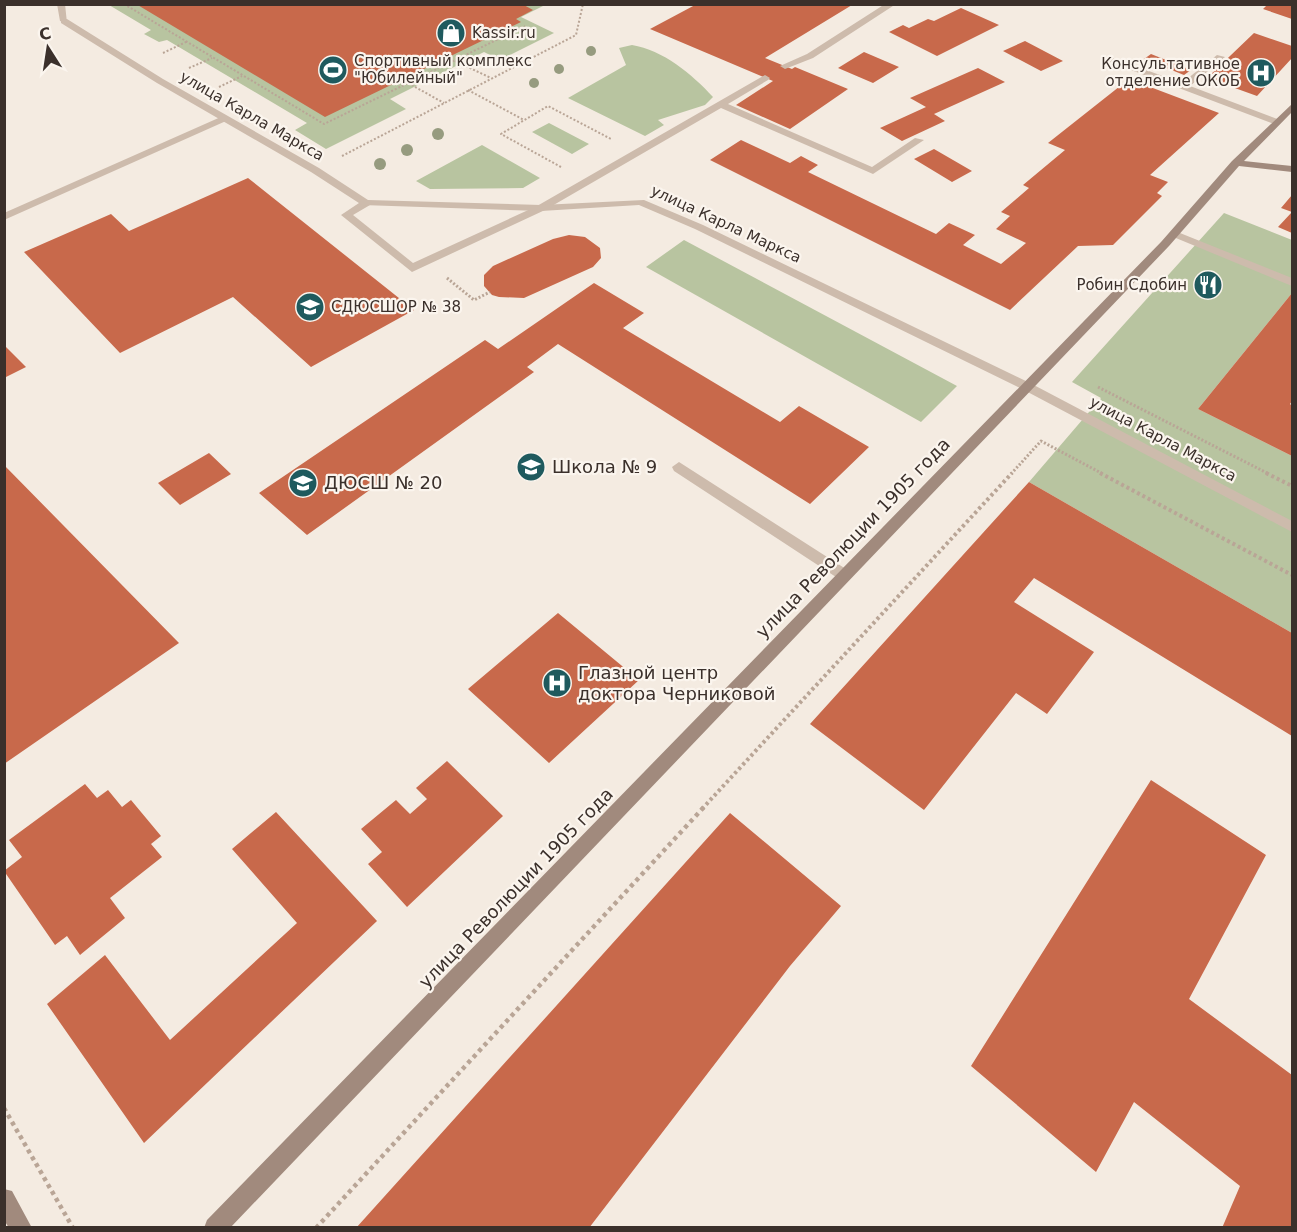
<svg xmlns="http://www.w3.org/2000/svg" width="1297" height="1232" viewBox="0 0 1297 1232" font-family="'DejaVu Sans',sans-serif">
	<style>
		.green { fill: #b8c4a0 }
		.building { fill: #c8694b }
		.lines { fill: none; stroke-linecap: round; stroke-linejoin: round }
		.path-far3 { stroke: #b9a596; stroke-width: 2; stroke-dasharray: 2 2; stroke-linecap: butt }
		.path-far2 { stroke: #b9a596; stroke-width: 3; stroke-dasharray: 2 2; stroke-linecap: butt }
		.path-far1 { stroke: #b9a596; stroke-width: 4; stroke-dasharray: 3 3; stroke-linecap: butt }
		.path { stroke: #b9a596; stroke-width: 4.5; stroke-dasharray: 4 4; stroke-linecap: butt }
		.lane { fill: #cdbbac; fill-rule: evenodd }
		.street { fill: #cdbbac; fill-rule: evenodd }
		.secondary { fill: #a18a7d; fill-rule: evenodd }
		.tree { fill: #969b7f }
		.labels { text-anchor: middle; stroke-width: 4.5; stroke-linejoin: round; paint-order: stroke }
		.far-poi-label { font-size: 15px; fill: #3b302b; stroke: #fbf5ee; text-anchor: start }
		.far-street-label { font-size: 15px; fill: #3b302b; stroke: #fbf5ee }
		.poi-label { font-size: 18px; fill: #3b302b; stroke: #fbf5ee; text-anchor: start }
		.street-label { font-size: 18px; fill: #3b302b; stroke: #fbf5ee }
	</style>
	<rect width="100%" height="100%" fill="#f4ebe1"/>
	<path class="green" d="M109,5H545L521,17L554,33L500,60L484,52L390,99L406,109L326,149L295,130L307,123L167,40L159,42L144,34L151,30Z
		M632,45C663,50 692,74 713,97L705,105L658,120L664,125L645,136L568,98L626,65L619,48Z
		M549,123L589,144L572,154L532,132Z
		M482,145L540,178L523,188L430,189L416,181Z
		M1224,213L1292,240V293L1198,409L1292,456V633L1029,482L1101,398L1072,382Z
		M684,240L957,386L921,422L646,267Z"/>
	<path class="building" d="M136,4H522L533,10L516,19L521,22L325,117Z
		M1268,4H1292V19L1263,9Z
		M695,5H852L765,58L792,69L795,67L848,89L790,129L736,105L773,81L650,29Z
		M961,8L999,25L937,56L889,32L903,25L909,28L928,19L934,21Z
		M1254,33L1292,46V58L1257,96L1207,78Z
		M1025,41L1063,61L1041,71L1003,51Z
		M864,52L899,67L873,83L838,68Z
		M1151,54L1191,70L1184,75L1144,59Z
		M978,68L1005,82L934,114L945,121L902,141L880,128L926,107L910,98Z
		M1129,79L1219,113L1150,175L1168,182L1157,193L1162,196L1113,245L1078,246L1010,310L710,160L741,140L790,163L801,156L818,165L808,172L936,234L949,223L975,235L963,245L1001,264L1026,243L996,229L1010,216L1001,212L1029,188L1023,185L1065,150L1048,143Z
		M934,149L972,171L952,182L914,159Z
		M248,178L414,310L311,367L233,297L120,353L24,252L111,214L129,231Z
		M1292,195V233L1278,227L1292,212L1281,208Z
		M569,235L585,237L600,248L601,258L593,267L524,298L499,297L492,295L484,286V275L493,266L553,239Z
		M594,283L644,313L623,328L780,422L799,406L869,447L810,504L558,344L527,367L534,372L307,535L259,493L485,340L498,349Z
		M1292,293V401L1290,404L1292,406V456L1198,409Z
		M4,345L26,367L4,378Z
		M209,453L231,474L180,505L158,483Z
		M4,465L179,643L4,764Z
		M1029,482L1292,633V736L1034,578L1014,602L1094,652L1047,714L1016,693L924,810L810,724Z
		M558,613L639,680L549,763L468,689Z
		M447,761L503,816L407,907L368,864L382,852L361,829L396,800L410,814L427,799L416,788Z
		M1151,780L1266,855L1189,999L1292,1075V1228H1222L1240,1186L1134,1102L1096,1172L971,1066Z
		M85,784L97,798L108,790L122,807L131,800L161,836L151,844L162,857L110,898L125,918L80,955L67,936L55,945L4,871L22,857L9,840Z
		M276,812L377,921L144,1143L47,1004L105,955L170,1040L297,923L232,849Z
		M730,813L841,906L790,966L589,1228H356Z"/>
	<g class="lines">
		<path class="path-far3" d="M124,4L324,124L525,26
			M163,53L186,42
			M455,61L491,78
			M189,68L212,58
			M408,83L444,103
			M219,87L242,76
			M468,90L524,120
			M342,156L576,35L583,4
			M561,167L501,134L548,106L611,139"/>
		<path class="path-far2" d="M447,278L474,300L490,292
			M1098,387L1269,474
			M1011,474L1041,441L1103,474"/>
		<path class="path-far1" d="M1100,473L1292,575
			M1266,473L1292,486
			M702,809L1012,473"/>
		<path class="path" d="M4,1108L73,1228
			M316,1228L704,807"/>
		<path class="lane" d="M57,4H65L67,23L60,21Z
			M885,4H896L813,58L785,69L780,66L807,54Z
			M1217,55L1225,57L1190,86L1280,120V124H1274L1102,59L1110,57L1182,83Z
			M765,75L770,78L768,80L728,104L872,167L915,138L924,140L873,174L721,108L545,210L412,272L341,215L362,201H370V205L353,215L413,263L537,206Z
			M223,116L226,117V121L4,220V213Z
			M1175,231L1292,278V286L1171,236L1170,234Z
			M679,462L849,571L851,575L849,579H839L674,471L672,467Z"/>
		<path class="street" d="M61,19H67L163,79L319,168L368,200L541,205L644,200L703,225L1030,383L1292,521V532L1022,389L695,229L639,205L541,211L362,205L311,172L157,83L61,23Z"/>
		<path class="secondary" d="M1292,104V112L1244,161L1292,166V172L1239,166L1169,246L230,1228H204L207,1220L1161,242L1232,161Z
			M4,1189L12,1191L32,1228H9L4,1220Z"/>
	</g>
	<g class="tree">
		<circle cx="591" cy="51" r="5"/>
		<circle cx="559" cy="69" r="5"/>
		<circle cx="534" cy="83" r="5"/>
		<circle cx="438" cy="134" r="6"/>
		<circle cx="407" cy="150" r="6"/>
		<circle cx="380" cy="164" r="6"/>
	</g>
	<defs>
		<g id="shop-disc" transform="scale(1.5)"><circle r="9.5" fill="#1f5a5e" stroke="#fbf5ee"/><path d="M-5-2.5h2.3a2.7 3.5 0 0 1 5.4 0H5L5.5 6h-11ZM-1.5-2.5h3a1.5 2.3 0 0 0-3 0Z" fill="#fff"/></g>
		<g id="stadium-disc" transform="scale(1.5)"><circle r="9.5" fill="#1f5a5e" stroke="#fbf5ee"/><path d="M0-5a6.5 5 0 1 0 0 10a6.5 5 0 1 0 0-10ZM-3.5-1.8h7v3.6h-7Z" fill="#fff"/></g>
		<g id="hospital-disc" transform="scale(1.5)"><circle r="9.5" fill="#1f5a5e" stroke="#fbf5ee"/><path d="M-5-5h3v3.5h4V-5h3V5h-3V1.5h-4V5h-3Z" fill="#fff"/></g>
		<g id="restaurant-disc" transform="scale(1.5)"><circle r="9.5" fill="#1f5a5e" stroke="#fbf5ee"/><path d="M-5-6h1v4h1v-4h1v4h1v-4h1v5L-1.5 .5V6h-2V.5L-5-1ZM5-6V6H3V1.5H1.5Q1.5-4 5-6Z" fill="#fff"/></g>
		<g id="school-disc" transform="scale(1.5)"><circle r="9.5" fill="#1f5a5e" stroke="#fbf5ee"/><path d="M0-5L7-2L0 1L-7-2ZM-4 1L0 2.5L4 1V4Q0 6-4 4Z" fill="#fff"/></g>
	</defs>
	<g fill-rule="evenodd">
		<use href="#shop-disc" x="451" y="33"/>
		<use href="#stadium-disc" x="333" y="70"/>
		<use href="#hospital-disc" x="1261" y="73"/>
		<use href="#restaurant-disc" x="1208" y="285"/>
		<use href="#school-disc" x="310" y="307"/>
		<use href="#school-disc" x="531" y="467"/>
		<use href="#school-disc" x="303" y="483"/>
		<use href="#hospital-disc" x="557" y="683"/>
	</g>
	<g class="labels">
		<g class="far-poi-label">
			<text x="472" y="38">Kassir.ru</text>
			<text x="354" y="66">Спортивный комплекс<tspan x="354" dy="17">"Юбилейный"</tspan></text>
			<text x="1240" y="69" text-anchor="end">Консультативное<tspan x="1240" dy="17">отделение ОКОБ</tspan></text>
			<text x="1187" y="290" text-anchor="end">Робин Сдобин</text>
			<text x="331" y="312">СДЮСШОР № 38</text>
		</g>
		<g class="far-street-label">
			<text transform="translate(252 116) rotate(30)" y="5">улица Карла Маркса</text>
			<text transform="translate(726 224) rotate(25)" y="5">улица Карла Маркса</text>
			<text transform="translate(1163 439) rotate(28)" y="5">улица Карла Маркса</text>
		</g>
		<g class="poi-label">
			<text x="552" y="473">Школа № 9</text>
			<text x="324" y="489">ДЮСШ № 20</text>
			<text x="578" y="679">Глазной центр<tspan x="578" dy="21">доктора Черниковой</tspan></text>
		</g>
		<g class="street-label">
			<text transform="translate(853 538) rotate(-46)" y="6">улица Революции 1905 года</text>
			<text transform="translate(516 888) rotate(-46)" y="6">улица Революции 1905 года</text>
		</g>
	</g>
	<rect width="1297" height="1232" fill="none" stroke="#3b302b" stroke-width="12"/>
	<g transform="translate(48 48) rotate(348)" stroke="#fbf5ee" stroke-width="4.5" paint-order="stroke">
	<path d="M0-4.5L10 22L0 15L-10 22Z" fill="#3b302b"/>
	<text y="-9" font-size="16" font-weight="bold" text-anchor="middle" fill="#3b302b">С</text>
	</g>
</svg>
